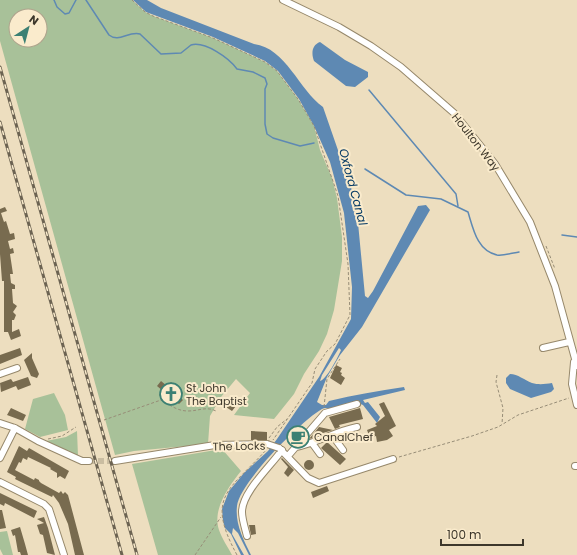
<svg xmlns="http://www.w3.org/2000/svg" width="577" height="555" viewBox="0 0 577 555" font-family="Poppins,sans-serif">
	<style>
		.green { fill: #a8c199; fill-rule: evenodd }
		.water { fill: #5e89b3; fill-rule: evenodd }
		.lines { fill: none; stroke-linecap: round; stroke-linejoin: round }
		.stream { stroke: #5e89b3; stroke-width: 1.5 }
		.building { fill: #786b4f }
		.minor-tunnel { stroke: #cabda1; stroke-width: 6; stroke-dasharray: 6 3; stroke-linecap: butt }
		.minor-casing { stroke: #96886b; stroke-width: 8 }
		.path { stroke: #978d77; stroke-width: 1; stroke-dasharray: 3 2; stroke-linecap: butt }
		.minor { stroke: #fff; stroke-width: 6 }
		.rail-casing { stroke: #6c6352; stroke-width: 3 }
		.rail { stroke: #faebcc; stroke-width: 1.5; stroke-dasharray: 4.5; stroke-linecap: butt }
		.minor-bridge-casing { stroke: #96886b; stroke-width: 8; stroke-linecap: butt }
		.minor-bridge { stroke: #fff; stroke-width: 6 }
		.labels { text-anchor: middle; stroke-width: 4; stroke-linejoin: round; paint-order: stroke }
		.street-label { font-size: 11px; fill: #3d372b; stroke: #faebcc }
		.poi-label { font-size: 11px; fill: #3d372b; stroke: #faebcc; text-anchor: start }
		.water-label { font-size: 12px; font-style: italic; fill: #083c65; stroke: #faebcc }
	</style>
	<rect width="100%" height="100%" fill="#eddebf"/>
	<path class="green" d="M0,0H132L145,12L153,16L213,38L265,62L277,71L298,99L314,126L320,150L332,178L337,198L342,237V261L334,310L327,334L319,351L304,374L294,394L274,419L234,415L250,393L236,379L221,397L210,416L208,444L134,451L115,455L0,41ZM16,16H40V40H16Z
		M54,393L65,415L68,430L40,437L25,429L33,399Z
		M77,431L78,456L46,441L66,437Z
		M222,449L241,471C229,486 212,509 219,530C222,539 228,547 232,555H158L132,464Z
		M7,531L13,555H3L0,549V532Z"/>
	<path class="water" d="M133,0H147L161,8L254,44C286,48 299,90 323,107L356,202L365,296L368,298L373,291L418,206L426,205L430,210L362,327L340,355L327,377L317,402L322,405H326L329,401C354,395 378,391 404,387L405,390L363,400L365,403L368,402L380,417L377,423L363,405L358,403C350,405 340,408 331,409C328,409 326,407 322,409C302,420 239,483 237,506C235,524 243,539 251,555H249L238,533L233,528L232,534L244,555H241L231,534L225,528L223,521L222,509L229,491L244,473L268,451L277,439L319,377L351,319L352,287L344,213L330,162L314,126L299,99L278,71L265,61L213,37L146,12ZM339,348L341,350C338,357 327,379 320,381L322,375Z
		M320,42L345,60L368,72V77L355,87L346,86L314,61C311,53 312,45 320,42Z
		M510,374C518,374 524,380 532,383C539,385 545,384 552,383L554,389L551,392L531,398L510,389L506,383V378Z"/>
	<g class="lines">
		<path class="stream" d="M54,0L57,7L65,14L69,13L76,0
			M86,0L109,35C119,43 128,31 140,34L161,54L181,53L191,45C205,41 229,58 237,69L253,72L265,78L267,84L265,89V124L267,134L273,138L300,146L314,143
			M369,90L456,194L458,206
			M365,169L406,195L441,199L468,212C473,228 477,251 497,255C503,256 513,253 519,252
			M562,235L577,237"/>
	</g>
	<path class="building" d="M5,207L7,211L1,213L4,222L6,221L10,234L14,233L15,239L8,241L10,249L13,248L14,253L10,254L13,274H10L11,283L15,285V289H12L13,303L17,306L13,312L16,315L14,320H12V332L19,329L21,336L11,340L8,332H4V281H2L0,254V209Z
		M20,348L22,355L0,364V355Z
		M32,353V358L39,374L37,378L31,376L24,360Z
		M336,365L342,368L340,372L342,373L341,375L345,378L341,385L330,378Z
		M28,377L31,385L18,390L16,386L1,392L0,383L11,379L13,382Z
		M161,381L167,386L171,382L183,393L179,397L183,400L179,404L175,401L171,405L159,395L163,391L157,386Z
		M228,400L236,406L232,411L223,405Z
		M384,402L396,426L389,430L393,436L387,440L377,442L376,436L370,438L367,430L377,426L375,424L385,416L379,404Z
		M11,408L26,415L23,421L7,415Z
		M360,408L363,419L339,425L340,427L335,429L329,417Z
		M319,427L333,430L323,433L319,432L315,437L309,439Z
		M251,431L267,432V440H251Z
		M327,442L346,459L340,465L321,448Z
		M19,446L27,451L29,448L69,471L65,479L60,476L57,478V473L50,469L51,468L28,457L27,460L23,458L21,463L19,462L15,470L34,480L35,478L39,480V481L41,483L59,493L61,491L63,494L65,492L68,495L84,555H75L68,524L59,503L53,495L52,497L21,482L15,479L16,477L7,472Z
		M282,458L294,470L288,477L284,473L288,467L281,459Z
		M304 465a5 5 0 1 1 10 0a5 5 0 1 1-10 0Z
		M327,486L329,491L313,498L311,492Z
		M0,493L37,511L34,518L5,503L4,506L0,504Z
		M0,510H2L6,528L0,529Z
		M44,517L48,528L55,555L47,553L43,535L40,534L37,525L44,523L37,519Z
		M249,525H255L256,534L251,535Z
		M20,527L25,544L28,555H21L20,552H18L15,535L13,536L11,530Z"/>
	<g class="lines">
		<path class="minor-tunnel" d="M89,461H115"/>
		<g class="minor-casing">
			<path id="minor" d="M283,0L339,27L371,46L401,67L454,113L495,164L530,222L555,286L577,366
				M543,348L569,342
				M574,362L572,384L577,405
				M0,374L17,368
				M0,423L15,428L38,441L82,461H89
				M332,435L343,450
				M312,443L320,454
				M296,447C317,443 336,431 357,427
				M279,448L308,478L319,483L393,459
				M288,456L325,413L357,404
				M0,458L15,428
				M115,461L215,445L267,444
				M575,466H577
				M0,482L44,504L49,509L64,555
				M247,536C245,528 242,519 242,512C242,492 271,466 282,450"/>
		</g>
		<path class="path" d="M132,0L145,12L153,16L213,38L265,62L277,71L298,99L314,126L338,196L348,264L350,315L335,344L327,351L315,369L312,383L273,440
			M546,246L555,269
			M497,375L496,382L503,408L502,424
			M324,407L327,379L340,359
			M104,420L161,400C170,405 177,411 188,411C199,411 206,406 216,411
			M269,438L277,427L287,419
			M48,439L62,436L76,427
			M399,457L472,436L498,427L518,415L569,398
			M195,555L221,517
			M237,555C205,496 229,491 267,449"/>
		<use href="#minor" class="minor"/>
		<g class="rail-casing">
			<path id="rail" d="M0,67L137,555
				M0,122L122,555"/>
		</g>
		<use href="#rail" class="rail"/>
		<g class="minor-bridge-casing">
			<path id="minor-bridge" d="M267,444L279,448"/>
		</g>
		<use href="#minor-bridge" class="minor-bridge"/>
	</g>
	<defs>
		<g id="church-ring" transform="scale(1.15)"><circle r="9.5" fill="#faebcc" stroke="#3c8073" stroke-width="1.5"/><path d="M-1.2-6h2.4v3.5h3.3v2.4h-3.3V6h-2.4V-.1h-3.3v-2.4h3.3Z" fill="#3c8073"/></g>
		<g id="cafe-ring" transform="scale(1.15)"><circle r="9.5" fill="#faebcc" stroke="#3c8073" stroke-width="1.5"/><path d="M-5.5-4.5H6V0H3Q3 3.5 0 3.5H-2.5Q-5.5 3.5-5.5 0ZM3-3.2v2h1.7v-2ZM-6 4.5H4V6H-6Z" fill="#3c8073"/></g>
	</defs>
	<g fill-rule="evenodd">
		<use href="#church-ring" x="171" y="394"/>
		<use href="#cafe-ring" x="298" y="437"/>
	</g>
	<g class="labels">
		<g class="street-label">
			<text transform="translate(476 142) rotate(52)" y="4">Houlton Way</text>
			<text transform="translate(239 446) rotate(-1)" y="4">The Locks</text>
		</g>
		<g class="poi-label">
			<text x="186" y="392">St John<tspan x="186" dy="13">The Baptist</tspan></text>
			<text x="314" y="441">CanalChef</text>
		</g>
		<g class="water-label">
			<text transform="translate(353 187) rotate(75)" y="4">Oxford Canal</text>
		</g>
	</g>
	<g transform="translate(28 28) rotate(36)"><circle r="19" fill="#faebcc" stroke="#aea38c"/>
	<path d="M0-3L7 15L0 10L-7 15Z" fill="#3c8073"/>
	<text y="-6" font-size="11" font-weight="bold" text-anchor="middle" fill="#3d372b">N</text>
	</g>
	<path d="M441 539v6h82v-6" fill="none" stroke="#3d372b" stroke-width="2"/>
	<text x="447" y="539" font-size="12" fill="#3d372b" stroke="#faebcc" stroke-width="3" paint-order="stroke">100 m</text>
</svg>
